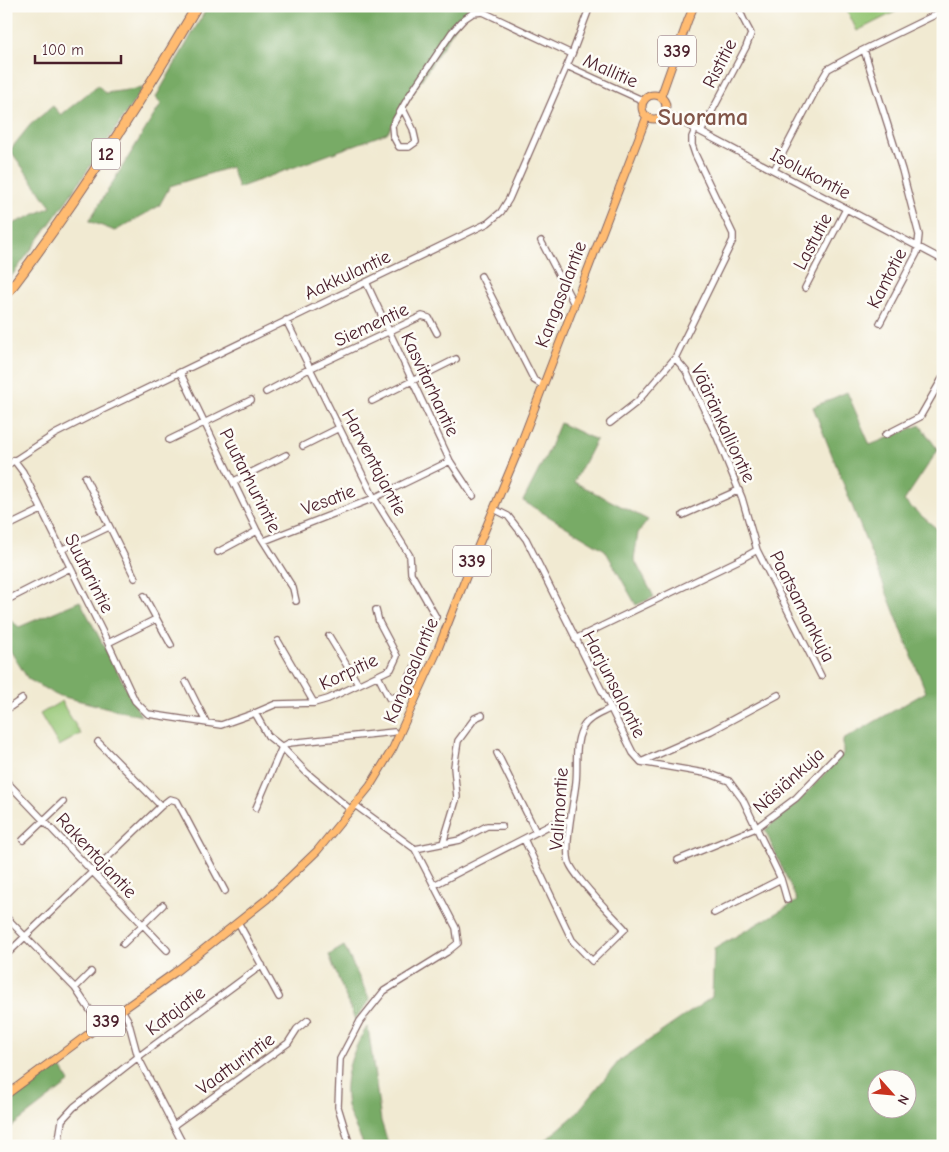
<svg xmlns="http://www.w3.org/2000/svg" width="949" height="1152" viewBox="0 0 949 1152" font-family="'Comic Neue',sans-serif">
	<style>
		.green { fill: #95c675; stroke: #707250 }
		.forest { fill: #78ab66; stroke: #616548; fill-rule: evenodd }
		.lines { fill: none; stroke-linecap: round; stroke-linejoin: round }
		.minor-casing { stroke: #846665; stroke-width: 8 }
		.major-casing { stroke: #846665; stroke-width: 9 }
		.highway-casing { stroke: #846665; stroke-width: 11 }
		.minor { stroke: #fff; stroke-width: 5.5 }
		.major { stroke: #ffbb71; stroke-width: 7 }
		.highway { stroke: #ffbb71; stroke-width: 9 }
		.labels { text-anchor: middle; stroke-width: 5; stroke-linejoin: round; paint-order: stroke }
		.shield { fill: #fdfcf7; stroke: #806168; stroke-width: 1 }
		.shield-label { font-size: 18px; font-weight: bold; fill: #4a1f2b }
		.street-label { font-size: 19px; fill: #4a1f2b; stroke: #fdfcf7 }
		.district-label { font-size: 24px; font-weight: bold; fill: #815548; stroke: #fdfcf7 }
	</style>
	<rect width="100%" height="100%" fill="#fdfcf7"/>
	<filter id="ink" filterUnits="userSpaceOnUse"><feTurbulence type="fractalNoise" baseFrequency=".02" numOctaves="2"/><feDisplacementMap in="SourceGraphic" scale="10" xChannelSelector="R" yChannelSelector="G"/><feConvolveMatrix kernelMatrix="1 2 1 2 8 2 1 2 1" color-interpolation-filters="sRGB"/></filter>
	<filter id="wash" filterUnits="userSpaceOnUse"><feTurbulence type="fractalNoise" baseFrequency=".0096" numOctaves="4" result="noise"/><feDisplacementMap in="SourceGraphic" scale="20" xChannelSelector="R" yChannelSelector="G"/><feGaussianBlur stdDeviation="1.12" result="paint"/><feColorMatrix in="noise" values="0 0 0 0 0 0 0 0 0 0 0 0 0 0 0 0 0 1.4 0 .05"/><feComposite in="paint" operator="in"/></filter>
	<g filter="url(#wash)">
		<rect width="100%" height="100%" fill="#f1ead2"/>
		<path class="green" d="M845,6H907L857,31Z
			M62,701L65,708L81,734L59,746L40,714Z"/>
		<path class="forest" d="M208,6H469L387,133L238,188L231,167L170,186L159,206L115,231L89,221L161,104L156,97Z
			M98,85L105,93L143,88L70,196L6,284V227L51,207L10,150L30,125L53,106L61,115Z
			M847,392L870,445L920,425L938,450L904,501L943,534V1146H539L575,1115L619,1061L712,997L714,949L797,901L765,830L799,801L843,754V740L926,692L813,407ZM876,1080H906V1110H876Z
			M560,423L596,440L574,482L648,520L638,533L634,559L654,597L636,605L605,550L523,501L547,454Z
			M80,601L141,716L56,695L28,679L6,644V621L9,619L19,627Z
			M344,946L370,1000L355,1020L329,955Z
			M367,1027L369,1034L381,1121L389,1146H364C359,1133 350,1119 347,1106C342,1078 352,1051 367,1027Z
			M60,1066L70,1082L6,1131V1101Z"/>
	</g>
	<g filter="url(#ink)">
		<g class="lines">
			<g class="minor-casing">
				<path id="minor" d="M482,6L483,12L572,54
					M864,50L902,170L919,235L917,253L880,323
					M567,66L644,101
					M403,109L413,129L416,142L409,147H399L393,136L392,126L409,96L452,32L464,19L473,13L483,12
					M665,113L943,260
					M695,130L692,137V145L695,154L733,234V240L675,358L686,371L717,437L742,498L757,550L821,676
					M701,132L746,47L751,34C747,25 740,16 739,6
					M774,170L818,86L828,69L861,51L943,11
					M541,241L574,304
					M481,276L534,380L542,385
					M366,282L450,461L473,496
					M805,288L846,209
					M286,320L374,498L410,556L411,573L436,617
					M180,372L257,531L293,588L296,601
					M266,392L309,369L422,316L429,318L437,333
					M372,401L456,359
					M610,423L637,402L675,358
					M885,435L920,417L943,377
					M169,440L251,400
					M303,446L339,428
					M14,460L23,472L108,643L135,701L148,714L221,725L255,713L268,736L282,747L306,772L351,810
					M6,466L55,434L94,414L488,223L501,212L509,199L572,54L590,6
					M85,477L135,578
					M234,481L286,455
					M494,509L508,516L526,539L633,753L641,762L710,774L729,781L743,800L781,879L787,900
					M683,515L739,490
					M6,527L41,510
					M264,541L374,498L450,461
					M61,550L109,527
					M218,552L257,531
					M144,596L171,645
					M6,598H11L70,568
					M329,636L358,684
					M575,639L741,559L757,550
					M278,641L314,703
					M108,643L156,619
					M378,676L389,698L400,696L417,662
					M186,682L206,722
					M6,710L22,699
					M255,713L276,704L314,703L328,699L391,669L397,656L379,622L376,610
					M98,742L161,806L170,799L177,801L225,891
					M497,753L536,832
					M641,762L711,731L778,695
					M6,781L167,950
					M256,808L282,747L289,743L394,732
					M524,839L572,940L592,961L625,929C613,916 573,876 569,862C564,844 574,801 576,782C578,764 574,745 582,729C587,718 600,714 609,709
					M23,840L63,802
					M443,843L457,797L454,767L458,741L475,718L482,715
					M415,849L460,840L487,826H502
					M678,860L756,828L796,798L839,753
					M434,885L560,820L570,821
					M714,913L781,879
					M6,917L75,988L100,1025
					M238,922L279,997
					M123,944L163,905
					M6,955L161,806
					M75,988L91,972
					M122,1010L128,1020L138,1057L184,1146
					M174,1125L288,1043L297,1029L308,1020
					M59,1139L65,1146
					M50,1146L59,1139L62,1120L74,1107L138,1057L262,965
					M350,1146L338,1107L340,1059L360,1021L384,991L447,952L458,943L456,928L415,849L355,805"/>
			</g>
			<g class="major-casing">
				<path id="major" d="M642 107a12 12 0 1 1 24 0a12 12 0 1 1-24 0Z
					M661,96L688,20L694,6
					M6,1095L83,1038L174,973L267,899L317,851L370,786L393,748L436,654L477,549L518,451L647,116"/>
			</g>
			<g class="highway-casing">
				<path id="highway" d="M6,295C76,203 138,106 197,6"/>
			</g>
			<use href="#minor" class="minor"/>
			<use href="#major" class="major"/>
			<use href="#highway" class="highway"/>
		</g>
	</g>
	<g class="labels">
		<g class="shield">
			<rect x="658" y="35.5" width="38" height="31" rx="4"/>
			<rect x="92" y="138.5" width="28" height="31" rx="4"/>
			<rect x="453" y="545.5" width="38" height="31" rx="4"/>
			<rect x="87" y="1005.5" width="38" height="31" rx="4"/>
		</g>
		<g class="shield-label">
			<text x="677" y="57">339</text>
			<text x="106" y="160">12</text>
			<text x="472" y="567">339</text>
			<text x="106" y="1027">339</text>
		</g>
		<g class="street-label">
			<text transform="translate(719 63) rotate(-63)" y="7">Ristitie</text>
			<text transform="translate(611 70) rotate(24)" y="7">Mallitie</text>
			<text transform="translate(811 173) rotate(28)" y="7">Isolukontie</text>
			<text transform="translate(812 241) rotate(-62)" y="7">Lastutie</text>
			<text transform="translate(347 274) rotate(-25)" y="7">Aakkulantie</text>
			<text transform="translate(886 278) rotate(-63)" y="7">Kantotie</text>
			<text transform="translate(560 294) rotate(-69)" y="7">Kangasalantie</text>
			<text transform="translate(371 324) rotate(-25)" y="7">Siementie</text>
			<text transform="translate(431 384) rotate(65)" y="7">Kasvitarhantie</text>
			<text transform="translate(724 423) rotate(65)" y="7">Vääränkalliontie</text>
			<text transform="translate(375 462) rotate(62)" y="7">Harventajantie</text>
			<text transform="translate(251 480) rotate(63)" y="7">Puutarhurintie</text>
			<text transform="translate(328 499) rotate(-21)" y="7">Vesatie</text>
			<text transform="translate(90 573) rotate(63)" y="7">Suutarintie</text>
			<text transform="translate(803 606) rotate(63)" y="7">Paatsamankuja</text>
			<text transform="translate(410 670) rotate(-67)" y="7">Kangasalantie</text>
			<text transform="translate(348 671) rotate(-25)" y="7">Korpitie</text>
			<text transform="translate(615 684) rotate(63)" y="7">Harjunsalontie</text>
			<text transform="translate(788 780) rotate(-42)" y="7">Näsiänkuja</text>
			<text transform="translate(558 809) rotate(-86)" y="7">Valimontie</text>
			<text transform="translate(97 855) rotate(47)" y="7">Rakentajantie</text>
			<text transform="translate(175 1010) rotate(-37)" y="7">Katajatie</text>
			<text transform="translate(235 1063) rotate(-36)" y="7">Vaatturintie</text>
		</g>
		<g class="district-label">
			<text x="703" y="125">Suorama</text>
		</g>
	</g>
	<rect width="949" height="1152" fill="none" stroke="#fdfcf7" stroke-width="25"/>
	<g transform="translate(892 1094) rotate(117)"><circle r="24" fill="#fdfcf7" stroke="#b5a4a5"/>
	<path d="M0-4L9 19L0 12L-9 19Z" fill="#c8321e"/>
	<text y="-8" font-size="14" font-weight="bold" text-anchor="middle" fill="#4a1f2b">N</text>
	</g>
	<path d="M35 55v8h86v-8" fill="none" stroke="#4a1f2b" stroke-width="2.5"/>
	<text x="42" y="55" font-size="15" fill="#4a1f2b" stroke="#fdfcf7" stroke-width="4" paint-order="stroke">100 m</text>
</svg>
